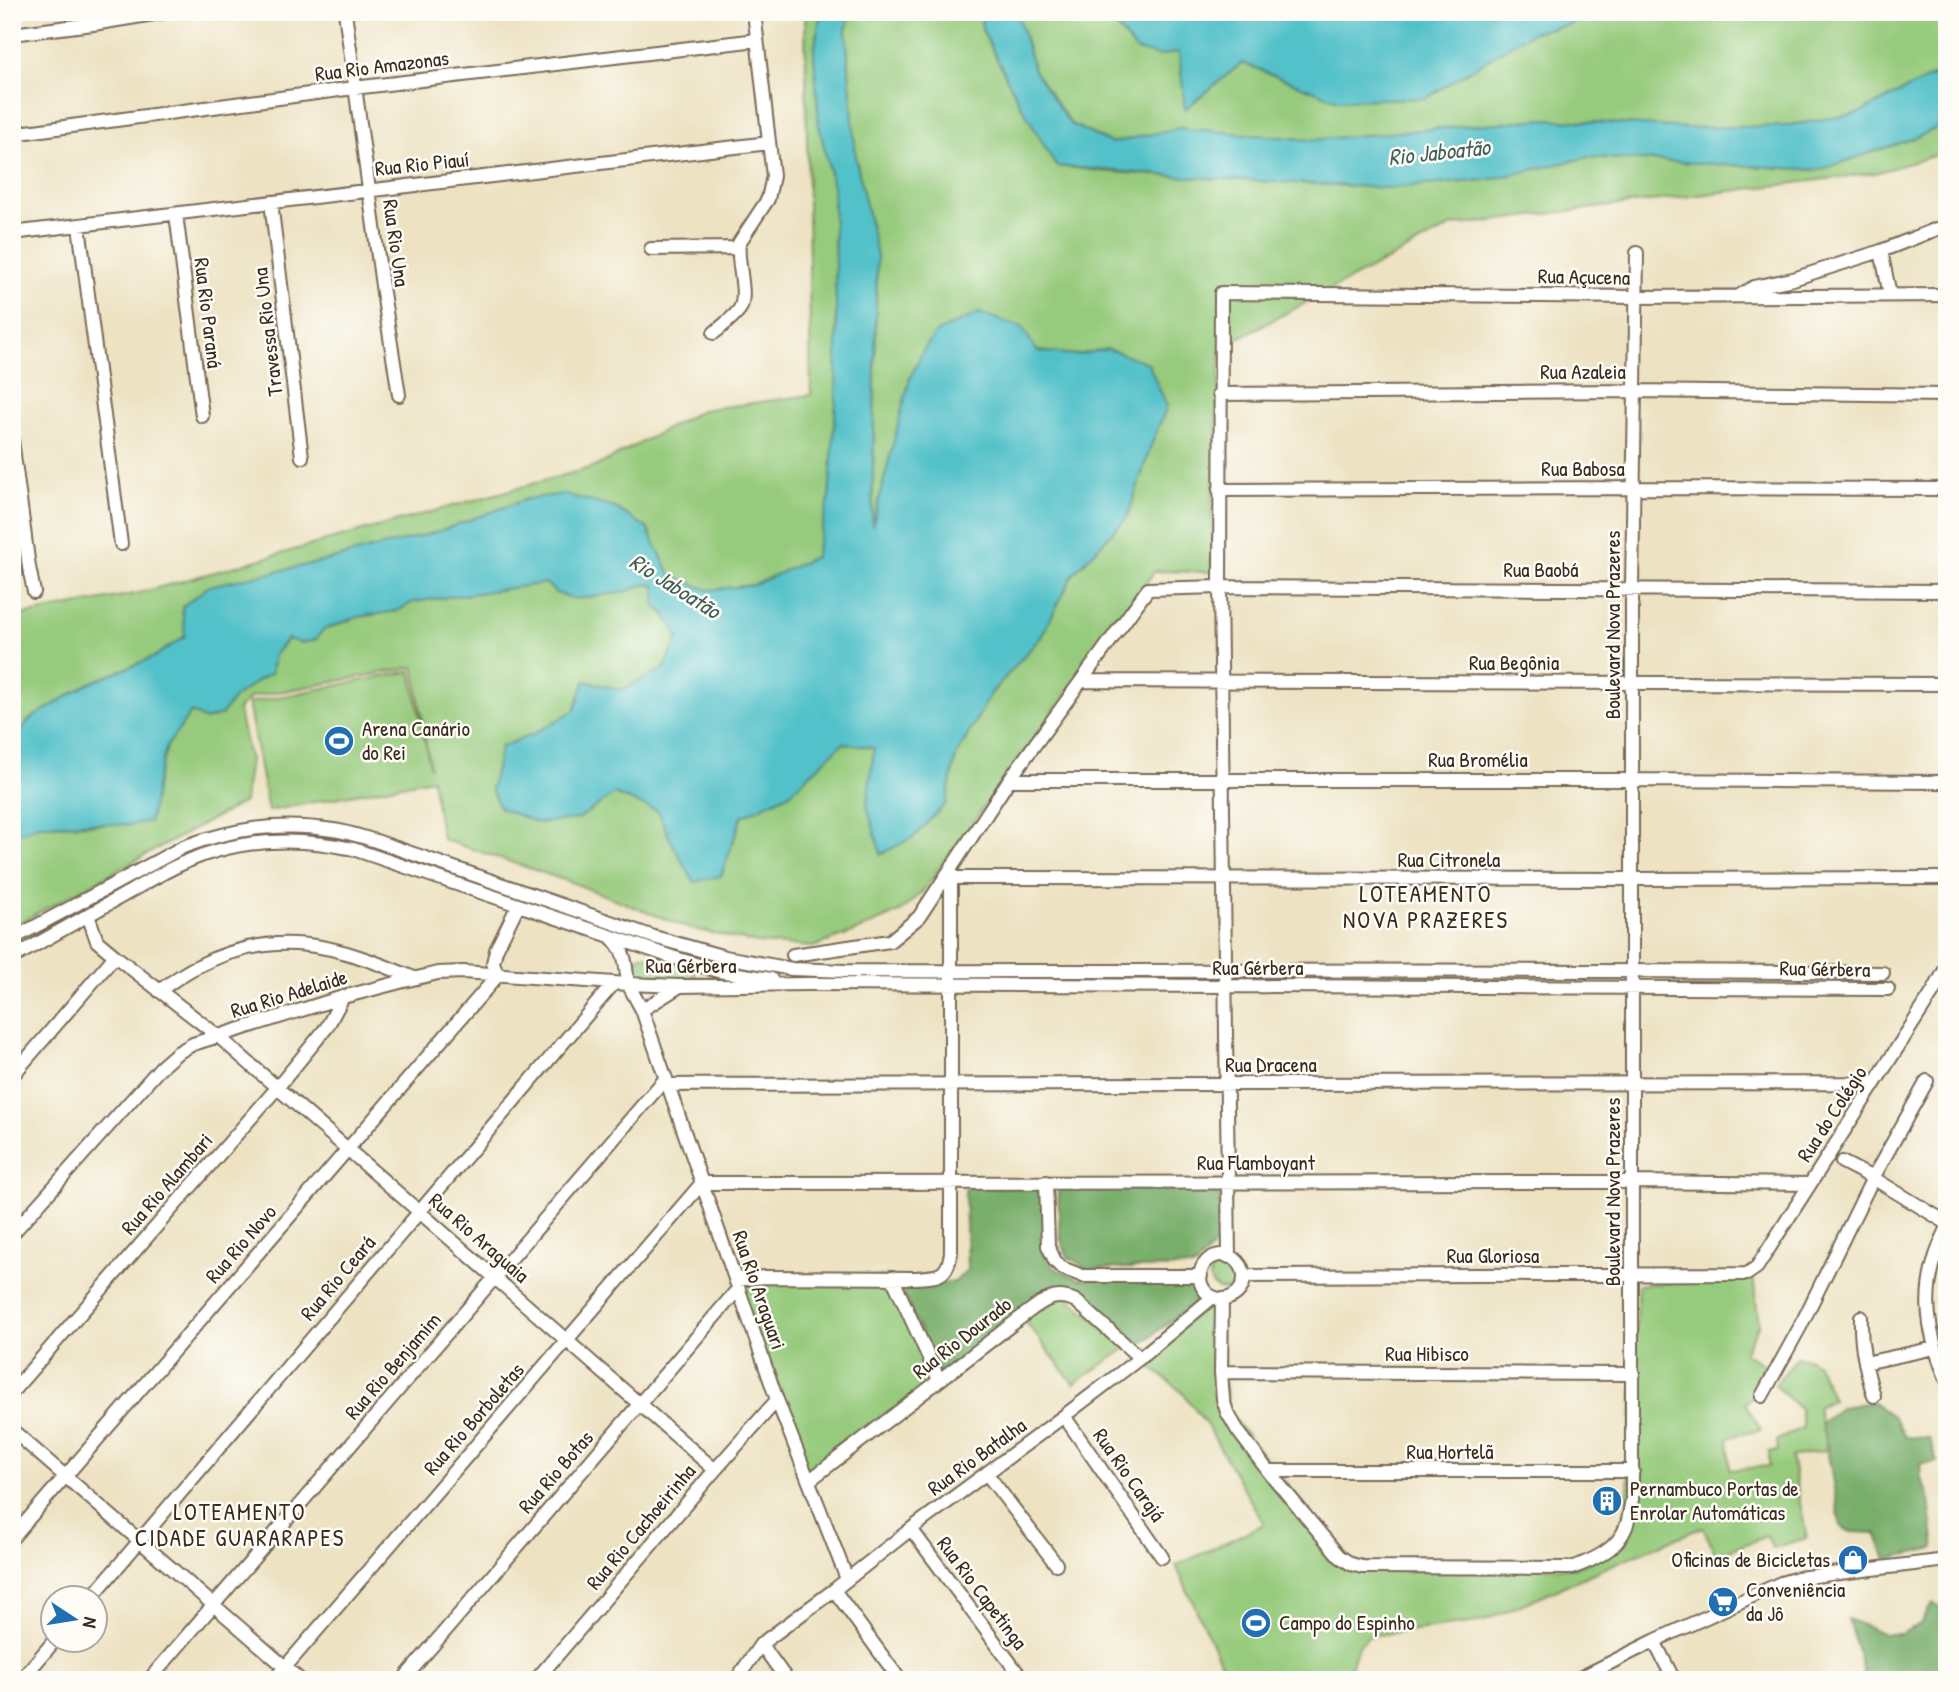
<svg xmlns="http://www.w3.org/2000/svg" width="1959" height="1692" viewBox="0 0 1959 1692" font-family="'Patrick Hand',sans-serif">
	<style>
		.green { fill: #96ca7b; stroke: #687a4c; stroke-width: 2 }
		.forest { fill: #78ae6b; stroke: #5a6c44; stroke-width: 2 }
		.water { fill: #53c1c9; stroke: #477674; stroke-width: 2 }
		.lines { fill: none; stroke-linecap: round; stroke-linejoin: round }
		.street-casing { stroke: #796a57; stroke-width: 16 }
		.street { stroke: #fff; stroke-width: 12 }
		.labels { text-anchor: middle; stroke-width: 5; stroke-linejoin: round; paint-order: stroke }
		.street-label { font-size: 21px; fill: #3b2a1e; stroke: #fdfcf7 }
		.poi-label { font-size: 21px; fill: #3b2a1e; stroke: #fdfcf7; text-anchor: start }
		.water-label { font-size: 23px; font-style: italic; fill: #435f5a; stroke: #fdfcf7 }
		.neighbourhood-label { font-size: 23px; letter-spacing: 2px; fill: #3b2a1e; stroke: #fdfcf7 }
	</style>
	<rect width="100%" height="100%" fill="#fdfcf7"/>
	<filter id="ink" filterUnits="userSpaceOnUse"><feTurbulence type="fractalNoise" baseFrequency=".0143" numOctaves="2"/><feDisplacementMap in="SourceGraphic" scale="14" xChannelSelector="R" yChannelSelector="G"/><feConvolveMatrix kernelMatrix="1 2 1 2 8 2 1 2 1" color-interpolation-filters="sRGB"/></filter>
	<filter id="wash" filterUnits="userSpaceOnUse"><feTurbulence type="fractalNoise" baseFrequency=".00686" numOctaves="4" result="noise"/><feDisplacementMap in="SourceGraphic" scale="28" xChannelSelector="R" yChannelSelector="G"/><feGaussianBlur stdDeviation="1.57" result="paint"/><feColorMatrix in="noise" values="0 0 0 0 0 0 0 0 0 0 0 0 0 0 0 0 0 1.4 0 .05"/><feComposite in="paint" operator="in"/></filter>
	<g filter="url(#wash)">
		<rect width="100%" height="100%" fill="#ede2c2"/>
		<path class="green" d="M805,12H821L814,51L819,125L833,186L837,346L836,403L829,499L815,557L754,585L708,590L671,576L647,528L527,499L437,532L321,562L209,586L185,636L154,657L88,684L30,719L12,742V617L139,593L597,466L702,410L811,395Z
			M851,12H981L982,30L1018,100L1056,166L1109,172L1187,177L1390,188L1487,180L1589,157L1819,170L1915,138L1947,123V152L1875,173L1452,226L1221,347L1212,504L1211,572L1155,571L923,891L902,911L852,933L813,947L757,943L688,928L576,884L442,839L432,779L268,811L248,703L411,671L430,768L414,667L251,697L238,709L250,760L244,802L12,927V836L38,825L108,824L158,776L167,746L191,712L205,720L221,715L234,698L257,681L271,673L274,654L288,639L301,643L315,640L323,630L357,617L397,611L413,602L546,583L556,593L624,592L645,584L656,586V601L679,637L665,668L622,690L585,681L575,710L533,734L501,747L578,819L614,794L659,811L671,841L721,876L742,816L790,793L843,743L874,748L867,806L914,837L946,803L956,756L991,693L1041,637L1073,574L1128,516L1150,448L1108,349L1077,355L1037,351L1021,327L924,349L910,378L872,531L877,256L856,159L846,30Z
			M1017,12H1112L1113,24L1179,52L1185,108L1242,63L1338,100L1426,98L1512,44L1533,32L1571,24L1583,12H1947V69L1857,114L1784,126L1688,128L1543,119L1311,140L1179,128L1111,143L1071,124L1034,70Z
			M644,955L692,969L695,971V977L690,979L643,978C636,973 632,966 638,958Z
			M1210 1277a13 13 0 1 1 26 0a13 13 0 1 1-26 0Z
			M1753,1276L1759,1324L1744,1353L1765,1365L1766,1386L1745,1403L1761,1430L1728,1437L1730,1470L1769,1466V1452L1778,1451L1777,1440L1803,1428L1800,1409L1775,1385L1797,1357L1809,1359L1817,1364L1833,1399L1817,1407L1828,1450L1791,1457L1807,1538L1772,1548L1767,1536L1716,1555L1703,1527L1623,1560L1484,1621L1369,1636L1359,1645L1346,1677L1342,1680H1229L1176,1566L1264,1524L1208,1427L1182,1392L1140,1358L1217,1298L1228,1412L1351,1564L1572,1568L1594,1560L1626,1527L1638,1285Z
			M892,1277L939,1380L810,1480L736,1280Z
			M1066,1296L1128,1347L1074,1384L1022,1317Z"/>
		<path class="forest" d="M1042,1186L1053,1267L1079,1279H1188L1196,1284L1201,1294L1198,1300L1141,1344L1076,1290L1055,1293L940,1375L898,1282H955L967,1270L965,1188Z
			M1058,1187L1220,1191V1239L1195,1267L1088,1269L1068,1257L1060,1238Z
			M1872,1402L1894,1417L1905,1437L1929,1438L1937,1462L1920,1464L1921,1479L1928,1492L1935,1548L1886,1559L1876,1533L1851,1532L1841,1527C1834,1493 1830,1457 1821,1423L1841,1407Z
			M1933,1603L1947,1612V1680H1866L1848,1619L1884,1634H1901L1920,1624Z"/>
		<path class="water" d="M821,12H851L846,30L856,159L877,256L872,527L910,378L924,349L937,332L979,313L1022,327L1037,351L1077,355L1108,349L1148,363L1167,406L1150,448L1128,516L1073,574L1041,637L991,693L956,756L946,803L914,837L881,854L867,806L874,748L843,743L790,793L742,816L721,876L694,882L671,841L658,811L614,794L578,819L538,823L500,808L491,789L501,747L533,734L575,710L585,681L622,690L665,668L679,637L664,612L655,607L656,586L645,584L624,592L576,599L556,593L546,583L413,602L397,611L357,617L323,630L315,640L301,643L287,639L274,655L271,673L257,681L234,698L221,715L205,720L191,712L167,746L158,776L150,821L132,825L85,823L38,825L12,836V742L30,719L88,684L154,657L185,636L182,607L209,586L321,562L437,532L527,499L564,494L615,508L647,528L671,576L708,590L754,585L815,557L829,499L836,403L837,346L833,186L819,125L814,51Z
			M981,12H1017L1034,70L1070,124L1111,143L1179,128L1311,140L1543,119L1688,128L1784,126L1857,114L1947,69V123L1915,138L1819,170L1589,157L1487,180L1390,188L1187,177L1056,166L1018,100L982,29Z
			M1112,12H1583L1571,24L1533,32L1512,44L1426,98L1338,100L1242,63L1185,109L1179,52L1159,56L1136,50L1113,23Z"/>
	</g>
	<g filter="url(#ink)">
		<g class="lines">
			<g class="street-casing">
				<path id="street" d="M345,12L382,286L399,395
					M12,34L93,24L166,12
					M12,134L354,88L757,40
					M271,202L302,457
					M176,214L202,416
					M79,226L121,544
					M12,233L769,143
					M651,249L738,248
					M1881,251L1890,295
					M1739,296L1754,287L1793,279L1881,251L1947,225
					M714,333C722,326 733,318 739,310C749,296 736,262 739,243L768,199L773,176L754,12
					M1219,394L1635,391L1947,395
					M12,440L29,567L34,592
					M1219,490L1633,488L1947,489
					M1081,681L1947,684
					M1009,780H1632L1947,782
					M951,878L1632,879L1947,878
					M88,915L97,941L115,956
					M611,937C627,953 625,963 628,984L680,986L809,984L1888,989
					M12,939L183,847C234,828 279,822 333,830C348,832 362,837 376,841L654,937L725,957L792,969L845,971C1191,972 1537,968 1883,973
					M793,955L890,941L919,917L1009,780L1148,589L1220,587L1947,591
					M12,958C50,937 87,916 124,895C154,878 183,860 216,851C261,838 307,839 353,849L672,957L718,971L771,979
					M159,991C171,983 183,973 196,967C276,926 336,945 414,978
					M642,1010L680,986
					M12,1076L115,956L218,1036L715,1470
					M668,1085C1070,1083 1472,1087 1875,1083
					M1842,1162L1873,1178L1947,1223
					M1046,1182L1048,1246L1055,1261L1062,1268L1083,1276H1201
					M1947,1229C1920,1283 1924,1326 1947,1380
					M12,1234L161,1067L177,1053L193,1044L343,997L400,982L438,973L463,972L628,984L642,1010L777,1400L847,1579
					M1200 1277a22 22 0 1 1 44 0a22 22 0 1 1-44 0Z
					M1229,1257L1220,587L1221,293L1636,297L1947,295
					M1244,1276L1747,1274L1757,1267L1933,992L1947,966
					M892,1277L939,1380
					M736,1280L765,1277L916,1278C938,1276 947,1278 951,1253V871
					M1222,1299L1221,1372L1223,1399L1227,1412L1238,1431L1268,1471L1339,1556L1351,1564L1362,1567L1572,1568C1593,1560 1617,1550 1626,1527C1629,1519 1630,1509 1632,1499V589L1637,253
					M1861,1317C1860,1345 1866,1370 1874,1396
					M1865,1363L1935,1348
					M1221,1372L1633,1374
					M12,1392L277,1088L327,1027L343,997
					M1762,1396L1800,1327L1873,1178L1927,1081
					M1064,1416L1162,1557
					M12,1430L300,1680
					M1268,1471H1633
					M987,1474L1056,1564
					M810,1480L1028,1312C1045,1299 1056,1292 1076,1301L1140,1358
					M911,1529L1023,1680
					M12,1538L498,975L493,963L496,950L518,905
					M834,1590L900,1680
					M91,1598L614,983
					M1654,1641L1674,1680
					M761,1644L787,1680
					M21,1680L55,1640
					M149,1680L666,1078
					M274,1680L702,1183L1632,1182L1810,1184
					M403,1680L738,1289
					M536,1680L715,1470L777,1400
					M736,1680L761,1644L834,1590L911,1529L1064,1416L1140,1358L1213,1297
					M1576,1680L1654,1641L1781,1583L1798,1578L1947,1560"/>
			</g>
			<use href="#street" class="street"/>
		</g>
	</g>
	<defs>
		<g id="stadium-disc" transform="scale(1.575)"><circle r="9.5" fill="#1f6fb2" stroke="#fdfcf7"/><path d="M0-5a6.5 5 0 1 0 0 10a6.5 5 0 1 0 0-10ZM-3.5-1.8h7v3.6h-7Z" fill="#fff"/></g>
		<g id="building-disc" transform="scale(1.575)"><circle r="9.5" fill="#1f6fb2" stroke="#fdfcf7"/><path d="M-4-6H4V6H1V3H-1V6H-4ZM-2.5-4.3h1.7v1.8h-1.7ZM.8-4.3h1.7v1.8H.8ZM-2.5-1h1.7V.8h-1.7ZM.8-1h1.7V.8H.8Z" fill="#fff"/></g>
		<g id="shop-disc" transform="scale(1.575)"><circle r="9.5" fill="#1f6fb2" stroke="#fdfcf7"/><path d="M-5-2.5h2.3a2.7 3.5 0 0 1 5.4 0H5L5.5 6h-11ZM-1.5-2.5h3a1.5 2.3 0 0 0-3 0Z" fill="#fff"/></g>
		<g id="supermarket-disc" transform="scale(1.575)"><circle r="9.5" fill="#1f6fb2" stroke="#fdfcf7"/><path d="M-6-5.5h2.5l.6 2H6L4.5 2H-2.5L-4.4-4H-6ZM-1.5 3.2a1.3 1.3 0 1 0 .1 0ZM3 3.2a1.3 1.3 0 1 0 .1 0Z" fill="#fff"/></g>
	</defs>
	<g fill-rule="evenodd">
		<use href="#stadium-disc" x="339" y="741"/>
		<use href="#building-disc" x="1607" y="1501"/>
		<use href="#shop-disc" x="1853" y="1560"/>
		<use href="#supermarket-disc" x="1723" y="1602"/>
		<use href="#stadium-disc" x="1256" y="1623"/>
	</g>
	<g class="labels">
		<g class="street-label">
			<text transform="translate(382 66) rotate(-7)" y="7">Rua Rio Amazonas</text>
			<text transform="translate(422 164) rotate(-6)" y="7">Rua Rio Piauí</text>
			<text transform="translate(396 243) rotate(82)" y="7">Rua Rio Una</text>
			<text transform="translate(1584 277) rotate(1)" y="7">Rua Açucena</text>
			<text transform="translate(208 313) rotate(83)" y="7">Rua Rio Paraná</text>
			<text transform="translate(268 332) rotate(-97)" y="7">Travessa Rio Una</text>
			<text x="1583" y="379">Rua Azaleia</text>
			<text x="1583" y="476">Rua Babosa</text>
			<text x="1541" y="577">Rua Baobá</text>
			<text transform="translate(1613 625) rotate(-90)" y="7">Boulevard Nova Prazeres</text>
			<text x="1514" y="670">Rua Begônia</text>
			<text x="1478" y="767">Rua Bromélia</text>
			<text x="1449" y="867">Rua Citronela</text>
			<text x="691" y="973">Rua Gérbera</text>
			<text x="1258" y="975">Rua Gérbera</text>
			<text transform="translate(1825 969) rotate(1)" y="7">Rua Gérbera</text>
			<text transform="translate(289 994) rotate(-17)" y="7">Rua Rio Adelaide</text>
			<text x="1271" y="1072">Rua Dracena</text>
			<text transform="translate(1832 1114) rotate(-57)" y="7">Rua do Colégio</text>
			<text x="1256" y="1170">Rua Flamboyant</text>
			<text transform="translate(167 1184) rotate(-49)" y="7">Rua Rio Alambari</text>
			<text transform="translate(1613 1192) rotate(-90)" y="7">Boulevard Nova Prazeres</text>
			<text transform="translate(479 1238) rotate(41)" y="7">Rua Rio Araguaia</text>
			<text transform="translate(241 1244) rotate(-49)" y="7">Rua Rio Novo</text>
			<text x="1493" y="1263">Rua Gloriosa</text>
			<text transform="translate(338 1278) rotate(-50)" y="7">Rua Rio Ceará</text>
			<text transform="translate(759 1290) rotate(71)" y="7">Rua Rio Araguari</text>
			<text transform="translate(962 1338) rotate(-38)" y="7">Rua Rio Dourado</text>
			<text x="1427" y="1361">Rua Hibisco</text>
			<text transform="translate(393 1366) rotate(-49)" y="7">Rua Rio Benjamim</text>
			<text transform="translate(474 1419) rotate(-49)" y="7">Rua Rio Borboletas</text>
			<text x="1450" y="1459">Rua Hortelã</text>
			<text transform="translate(977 1457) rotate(-36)" y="7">Rua Rio Batalha</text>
			<text transform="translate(556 1472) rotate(-49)" y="7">Rua Rio Botas</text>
			<text transform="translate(1129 1475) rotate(55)" y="7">Rua Rio Carajá</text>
			<text transform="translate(641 1527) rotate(-50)" y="7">Rua Rio Cachoeirinha</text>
			<text transform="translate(982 1593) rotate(53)" y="7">Rua Rio Capetinga</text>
		</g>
		<g class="poi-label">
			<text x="362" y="736">Arena Canário<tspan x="362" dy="24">do Rei</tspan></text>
			<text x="1630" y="1496">Pernambuco Portas de<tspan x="1630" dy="24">Enrolar Automáticas</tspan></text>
			<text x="1830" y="1567" text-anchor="end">Oficinas de Bicicletas</text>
			<text x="1746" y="1597">Conveniência<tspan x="1746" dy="24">da Jô</tspan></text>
			<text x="1279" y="1630">Campo do Espinho</text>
		</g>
		<g class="water-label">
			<text transform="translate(1439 152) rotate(-6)" y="8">Rio Jaboatão</text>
			<text transform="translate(675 586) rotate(32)" y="8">Rio Jaboatão</text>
		</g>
		<g class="neighbourhood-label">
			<text x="1426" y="902">LOTEAMENTO<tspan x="1426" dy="26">NOVA PRAZERES</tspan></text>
			<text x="240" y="1520">LOTEAMENTO<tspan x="240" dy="26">CIDADE GUARARAPES</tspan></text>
		</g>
	</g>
	<rect width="1959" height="1692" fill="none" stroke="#fdfcf7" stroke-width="42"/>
	<g transform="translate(74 1619) rotate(102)"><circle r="33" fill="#fdfcf7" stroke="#afa8a0" stroke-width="2"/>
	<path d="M0-5L12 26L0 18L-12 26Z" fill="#1f6fb2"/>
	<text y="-10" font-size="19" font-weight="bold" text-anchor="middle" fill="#3b2a1e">N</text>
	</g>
</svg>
